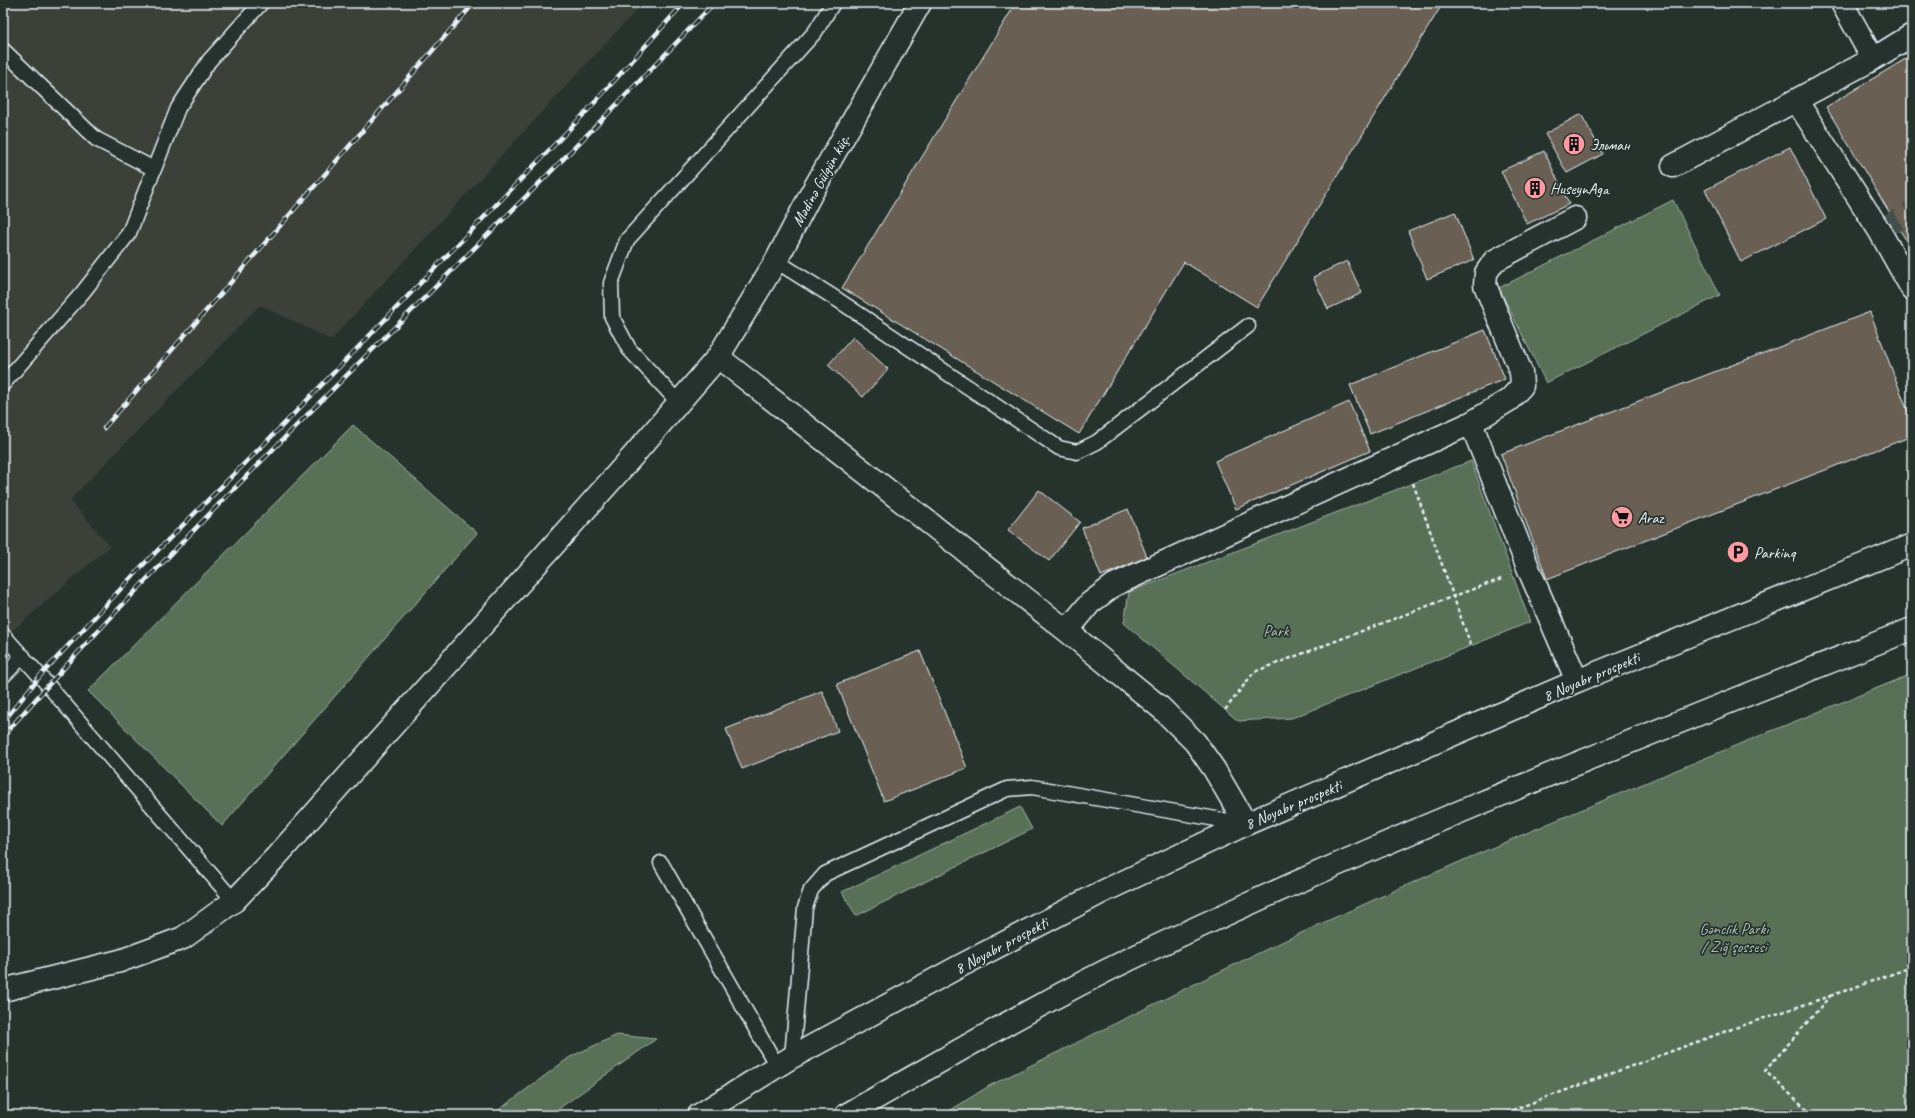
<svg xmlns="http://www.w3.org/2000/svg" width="1915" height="1118" viewBox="0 0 1915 1118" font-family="Caveat,sans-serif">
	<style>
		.built { fill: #3a4038 }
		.green { fill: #587156; stroke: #a0b1a7 }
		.building { fill: #696052; stroke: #e8f1f8 }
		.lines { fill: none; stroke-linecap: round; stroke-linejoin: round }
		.street-tunnel { stroke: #43504b; stroke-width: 22; stroke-dasharray: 22 11; stroke-linecap: butt }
		.lane-casing { stroke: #e8f1f8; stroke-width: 17 }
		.street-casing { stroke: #e8f1f8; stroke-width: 25 }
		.highway-casing { stroke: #e8f1f8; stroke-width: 25 }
		.path { stroke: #e8f1f8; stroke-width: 2.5; stroke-dasharray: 4 3; stroke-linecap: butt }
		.lane { stroke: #26332d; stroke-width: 14 }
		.street { stroke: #26332d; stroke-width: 22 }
		.highway { stroke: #26332d; stroke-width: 22 }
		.rail-casing { stroke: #e8f1f8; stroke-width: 4.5 }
		.rail { stroke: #26332d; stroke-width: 3; stroke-dasharray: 9; stroke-linecap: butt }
		.labels { text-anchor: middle; stroke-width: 3.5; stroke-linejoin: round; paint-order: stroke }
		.poi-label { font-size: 16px; fill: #e8f1f8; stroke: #26332d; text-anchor: start }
		.street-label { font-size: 16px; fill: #e8f1f8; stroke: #26332d }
		.park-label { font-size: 16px; fill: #aebeb7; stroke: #26332d }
	</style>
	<rect width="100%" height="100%" fill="#26332d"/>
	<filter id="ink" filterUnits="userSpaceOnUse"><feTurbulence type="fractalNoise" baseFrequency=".025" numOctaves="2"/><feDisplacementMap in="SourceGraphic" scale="8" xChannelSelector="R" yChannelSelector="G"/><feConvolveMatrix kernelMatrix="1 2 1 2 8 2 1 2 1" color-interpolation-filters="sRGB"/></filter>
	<g filter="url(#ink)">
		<path class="built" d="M3,3H643L331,340L260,305L70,500L110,546L3,639Z"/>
		<path class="green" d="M1673,200L1720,295L1546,383L1499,288Z
			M353,425L477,533L222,826L88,691Z
			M1471,461L1530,622L1292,718L1238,721L1124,623L1129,592Z
			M1912,674V1115H943L989,1086C1102,1031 1213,973 1327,921C1520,833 1716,753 1912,674Z
			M1020,807L1032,829L856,916L842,892Z
			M617,1035L656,1039L550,1115H492L570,1057Z"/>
		<path class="building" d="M1016,3H1443L1257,307L1184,262L1079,434L842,288Z
			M1756,3H1771L1758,8Z
			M1912,55V125L1907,127L1912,135V250L1826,107Z
			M1581,114L1603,154L1567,173L1545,134Z
			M1790,147L1826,219L1741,262L1705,190Z
			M1544,151L1569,204L1527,224L1501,171Z
			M1455,212L1474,260L1427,279L1408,231Z
			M1347,261L1362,293L1328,309L1313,277Z
			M1870,312L1912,422V436L1547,579L1501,454Z
			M1485,330L1505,379L1370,434L1350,385Z
			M853,337L888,369L863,397L828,365Z
			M1349,402L1370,451L1236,509L1215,461Z
			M1039,490L1080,522L1049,561L1008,530Z
			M1128,509L1147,557L1101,576L1082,528Z
			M920,651L967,768L884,801L837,684Z
			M822,691L838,731L742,769L726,729Z"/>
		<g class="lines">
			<path class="street-tunnel" d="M1879,230L1912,212"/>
			<g class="lane-casing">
				<path id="lane" d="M3,50L96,139L154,169
					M776,261L838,300L1059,448L1077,452L1097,442L1248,326
					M3,384L83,292L129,233L178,108L209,61L261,3
					M679,403L629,349L612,317L611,283L627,240L815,32L833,3
					M3,635L40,676L234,901
					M3,676L23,656
					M661,863L777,1066
					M792,1057L805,908L811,890L825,874L1007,789L1032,787L1245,824"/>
			</g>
			<g class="street-casing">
				<path id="street" d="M1842,3L1873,59
					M1796,100L1879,230L1912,289
					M1673,166L1873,59L1912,35
					M718,357L776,261L811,194L920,3
					M1471,423L1529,570L1577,681
					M1067,631L1090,603L1114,585L1471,423L1509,400L1522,386L1521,372L1485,285L1486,273L1494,261L1575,218
					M3,990L120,961L183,938L234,901L276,857L632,457L718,357L1067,631L1161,708L1195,742L1214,769L1246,824"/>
			</g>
			<g class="highway-casing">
				<path id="highway" d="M699,1115L792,1057L962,965L1104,891L1246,824L1577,681L1912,545
					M846,1115C940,1062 1033,1006 1130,959C1385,837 1649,734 1912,629"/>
			</g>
			<path class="path" d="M1413,483L1471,646
				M1225,710L1254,672L1454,596L1504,578
				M1830,996L1912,967
				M1499,1115L1729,1030L1830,996L1765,1071L1813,1115"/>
			<use href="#lane" class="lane"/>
			<use href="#street" class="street"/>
			<use href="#highway" class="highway"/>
			<g class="rail-casing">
				<path id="rail" d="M104,428L474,3
					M3,722L40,676L141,567L282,426L586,112L684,3
					M3,736C228,480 481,251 714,3"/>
			</g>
			<use href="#rail" class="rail"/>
		</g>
	</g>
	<defs>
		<g id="building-disc" transform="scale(1.15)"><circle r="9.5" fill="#ff9aa2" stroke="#26332d"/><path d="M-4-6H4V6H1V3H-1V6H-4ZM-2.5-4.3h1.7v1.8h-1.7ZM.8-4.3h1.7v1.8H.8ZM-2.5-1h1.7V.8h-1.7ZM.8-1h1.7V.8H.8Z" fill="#111"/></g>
		<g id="supermarket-disc" transform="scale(1.15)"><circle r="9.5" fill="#ff9aa2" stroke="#26332d"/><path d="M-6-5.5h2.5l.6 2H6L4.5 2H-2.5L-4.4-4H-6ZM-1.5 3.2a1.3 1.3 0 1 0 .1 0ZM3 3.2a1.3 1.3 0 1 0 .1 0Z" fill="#111"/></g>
		<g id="parking-disc" transform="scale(1.15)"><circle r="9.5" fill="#ff9aa2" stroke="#26332d"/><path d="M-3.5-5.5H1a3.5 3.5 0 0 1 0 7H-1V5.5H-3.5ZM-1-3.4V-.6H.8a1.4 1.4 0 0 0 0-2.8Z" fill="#111"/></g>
	</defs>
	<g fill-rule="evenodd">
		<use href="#building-disc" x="1574" y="144"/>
		<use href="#building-disc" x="1535" y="188"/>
		<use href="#supermarket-disc" x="1622" y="517"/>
		<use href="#parking-disc" x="1738" y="552"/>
	</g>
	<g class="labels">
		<g class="poi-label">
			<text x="1590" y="150">Эльман</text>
			<text x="1550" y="194">HuseynAga</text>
			<text x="1638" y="523">Araz</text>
			<text x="1754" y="558">Parkinq</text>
		</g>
		<g class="street-label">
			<text transform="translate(820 180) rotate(-61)" y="6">Mədinə Gülgün küç.</text>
			<text transform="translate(1591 676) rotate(-23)" y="6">8 Noyabr prospekti</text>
			<text transform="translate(1293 804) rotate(-23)" y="6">8 Noyabr prospekti</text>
			<text transform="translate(1001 945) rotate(-28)" y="6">8 Noyabr prospekti</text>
		</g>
		<g class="park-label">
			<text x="1276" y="636">Park</text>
			<text x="1734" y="934">Gənclik Parkı<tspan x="1734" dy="18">/ Zığ şossesi</tspan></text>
		</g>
	</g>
	<rect width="1915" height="1118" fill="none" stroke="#26332d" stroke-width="16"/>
	<rect x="8" y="8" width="1899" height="1102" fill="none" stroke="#e8f1f8" stroke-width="1.5" filter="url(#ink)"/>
</svg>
